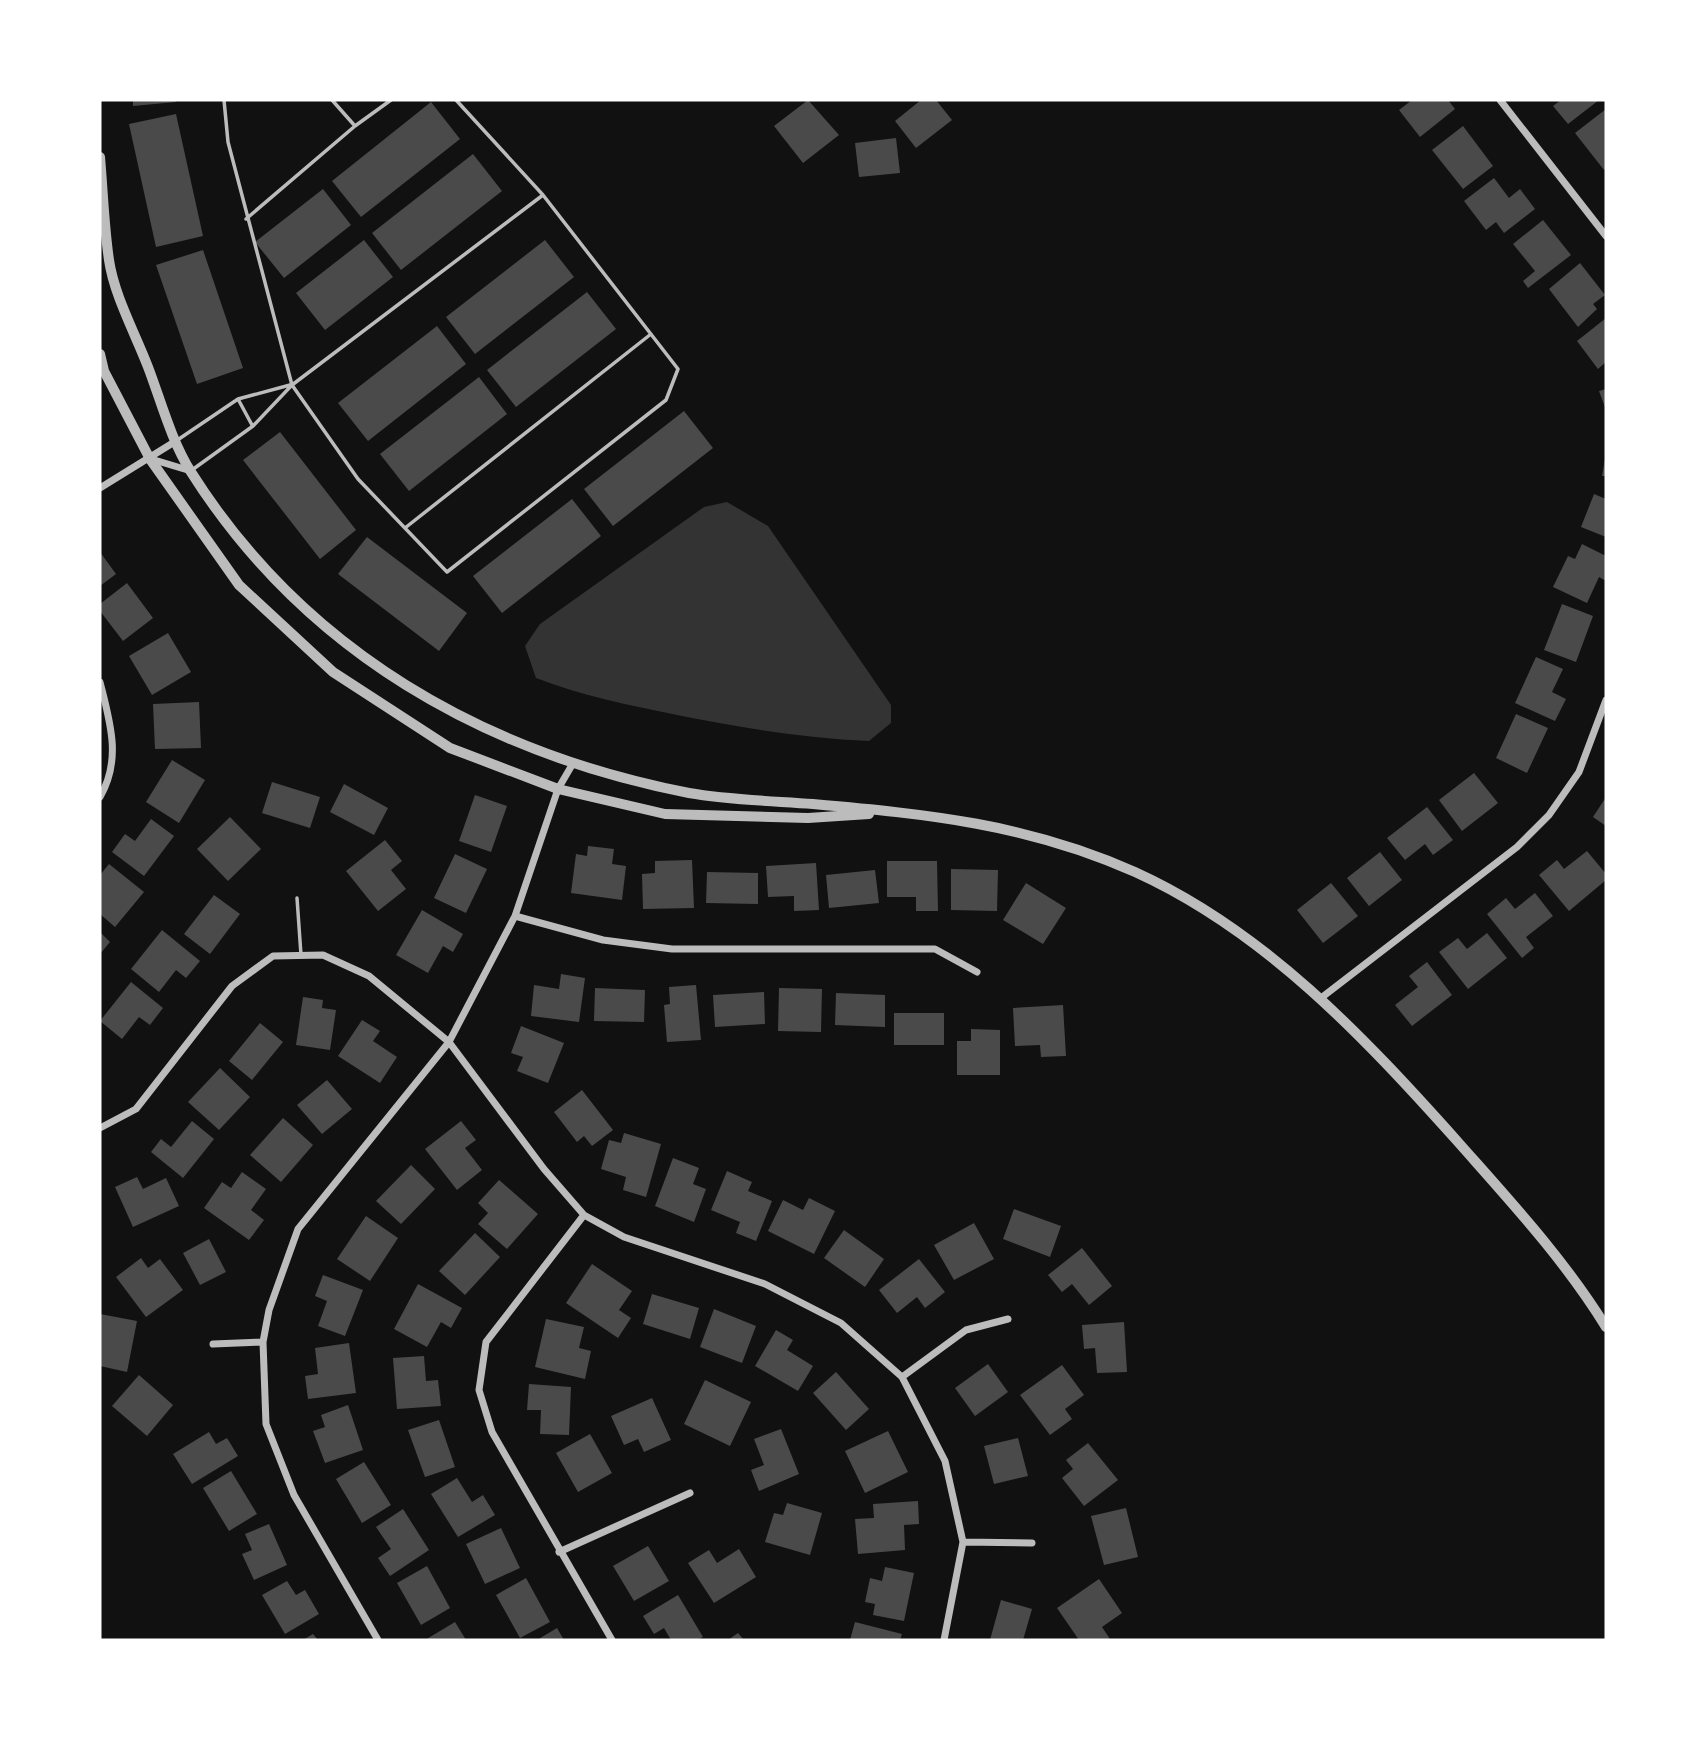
<svg xmlns="http://www.w3.org/2000/svg" width="1706" height="1740" viewBox="0 0 1706 1740" font-family="'Zilla Slab',serif">
	<style>
		.water { fill: #333 }
		.building { fill: #4a4a4a }
		.lines { fill: none; stroke-linecap: round; stroke-linejoin: round }
		.service { stroke: #bcbcbc; stroke-width: 3.5 }
		.minor { stroke: #bcbcbc; stroke-width: 7 }
		.tertiary { stroke: #bcbcbc; stroke-width: 10 }
	</style>
	<rect width="100%" height="100%" fill="#111"/>
	<path class="water" d="M727,502L768,526L891,705V723L869,741C804,738 741,728 677,715C629,705 582,696 536,678L525,646L540,624L704,507Z"/>
	<path class="building" d="M133,100H176V102L133,106Z
		M808,100L839,135L803,163L774,126Z
		M921,100H936L952,120L916,148L895,121Z
		M1412,100H1448L1455,109L1420,137L1399,110Z
		M1561,100H1599L1568,124L1553,106Z
		M431,102L460,139L361,217L332,181Z
		M1606,109V168L1604,170L1575,133Z
		M176,114L203,236L156,247L129,124Z
		M1463,126L1493,166L1463,189L1432,150Z
		M896,138L900,173L859,177L855,143Z
		M473,154L502,191L401,270L372,233Z
		M1494,178L1509,198L1520,189L1535,209L1504,233L1496,222L1486,230L1464,201Z
		M323,189L351,225L284,278L255,242Z
		M1543,220L1571,255L1528,288L1523,281L1535,271L1513,244Z
		M364,240L393,277L325,330L296,293Z
		M545,240L574,277L475,354L446,317Z
		M203,250L243,368L197,384L156,265Z
		M1580,263L1605,295L1593,304L1597,309L1578,327L1549,289Z
		M587,292L616,329L516,407L487,370Z
		M1606,318V362L1598,369L1577,341Z
		M437,326L466,364L368,441L338,403Z
		M479,377L507,414L409,491L380,454Z
		M1606,389V410L1599,391Z
		M684,411L713,448L613,526L584,489Z
		M280,432L356,530L320,559L243,460Z
		M1605,459L1606,460V476H1602Z
		M1594,494L1606,499V537L1581,527Z
		M572,499L601,536L502,613L473,576Z
		M367,537L467,613L439,651L338,574Z
		M1582,544L1606,556V581L1599,577L1587,603L1553,587L1568,556L1575,559Z
		M100,552L116,574L100,586Z
		M127,583L153,618L123,641L100,611V604Z
		M1562,604L1593,616L1576,662L1544,650Z
		M168,633L191,672L152,695L129,656Z
		M1536,657L1563,669L1552,692L1566,699L1555,721L1515,703Z
		M199,702L201,748L155,749L153,704Z
		M1516,714L1548,728L1527,773L1496,758Z
		M172,760L205,780L179,823L146,802Z
		M1474,773L1498,803L1462,831L1439,800Z
		M272,782L320,797L310,828L262,813Z
		M344,784L388,808L374,835L330,812Z
		M475,795L507,806L491,852L459,841Z
		M1606,797V826L1593,817Z
		M1427,807L1453,840L1433,855L1425,844L1405,860L1387,838Z
		M230,817L261,849L228,881L197,849Z
		M151,819L174,836L144,876L112,852L125,834L135,841Z
		M385,840L402,861L391,870L406,889L378,911L346,871Z
		M588,846L614,849L612,864L626,866L622,900L571,893L576,854L587,856Z
		M1587,851L1606,874V880L1569,911L1539,875L1557,860L1564,869Z
		M1380,852L1402,880L1369,906L1347,878Z
		M455,854L487,869L466,913L434,898Z
		M692,860L694,908L643,909L642,874L655,873V861Z
		M887,861H937L938,911H916V897H887Z
		M816,863L819,910L794,911V896L768,897L766,866Z
		M109,864L144,892L115,927L100,914V875Z
		M951,869L998,870L997,911L951,910Z
		M875,870L879,903L829,908L826,875Z
		M707,872L758,873V904L706,903Z
		M1026,883L1066,908L1043,944L1003,920Z
		M1331,883L1358,916L1323,943L1297,910Z
		M1535,893L1553,916L1526,937L1534,948L1522,958L1487,914L1506,898L1515,909Z
		M214,895L240,914L210,954L184,934Z
		M422,910L463,934L453,952L443,946L428,973L396,955Z
		M162,930L200,961L186,978L176,970L159,992L131,969Z
		M100,932L110,942L100,954Z
		M1487,933L1507,958L1468,989L1439,952L1458,938L1467,949Z
		M1427,962L1452,995L1412,1026L1395,1005L1418,987L1409,976Z
		M561,974L585,978L579,1022L531,1016L534,985L559,989Z
		M131,982L163,1008L150,1025L139,1017L122,1039L100,1021Z
		M696,985L701,1040L667,1042L664,1005L670,1004L669,987Z
		M595,988L645,990L644,1022L594,1021Z
		M779,988L822,989L821,1032L778,1031Z
		M764,992L765,1024L715,1027L713,995Z
		M836,993L885,995V1027L835,1025Z
		M303,997L323,1000L322,1008L336,1010L330,1050L296,1045Z
		M1063,1005L1066,1056L1041,1057L1040,1045L1015,1046L1013,1008Z
		M894,1013H944V1045H894Z
		M362,1020L380,1031L373,1041L397,1057L380,1083L338,1056Z
		M260,1023L283,1042L252,1080L229,1061Z
		M521,1026L564,1043L548,1083L517,1071L523,1057L511,1053Z
		M971,1029L1000,1030V1075H957V1041H971Z
		M220,1068L250,1097L219,1130L188,1102Z
		M327,1080L352,1109L322,1134L297,1105Z
		M582,1090L613,1130L592,1146L584,1136L577,1142L554,1112Z
		M283,1118L313,1145L281,1182L250,1155Z
		M192,1121L214,1139L183,1178L151,1152L161,1139L171,1147Z
		M461,1121L476,1140L465,1148L482,1170L457,1190L425,1149Z
		M624,1133L661,1144L646,1197L623,1190L626,1177L601,1169L609,1140L621,1143Z
		M673,1158L699,1168L693,1184L706,1189L694,1222L655,1206Z
		M411,1165L435,1189L401,1224L376,1201Z
		M727,1171L752,1182L748,1191L772,1201L756,1241L736,1233L740,1222L711,1210Z
		M242,1172L266,1189L251,1210L264,1220L249,1240L204,1208L222,1182L231,1188Z
		M137,1177L143,1189L166,1178L179,1206L133,1227L115,1187Z
		M499,1180L538,1214L507,1249L478,1224L488,1213L478,1203Z
		M809,1198L835,1211L814,1254L768,1231L783,1200L803,1210Z
		M1014,1209L1061,1226L1050,1257L1003,1239Z
		M366,1216L398,1238L370,1281L337,1259Z
		M974,1223L994,1259L954,1280L934,1245Z
		M844,1230L884,1259L865,1287L824,1258Z
		M475,1233L500,1257L465,1295L439,1271Z
		M209,1239L226,1272L200,1285L183,1253Z
		M1082,1248L1112,1286L1089,1305L1072,1284L1062,1292L1048,1275Z
		M141,1258L148,1268L160,1259L183,1290L146,1317L116,1277Z
		M919,1259L945,1292L925,1308L917,1297L897,1313L879,1290Z
		M592,1264L632,1291L619,1310L631,1318L618,1338L566,1303Z
		M323,1275L363,1290L345,1336L318,1326L327,1301L315,1296Z
		M418,1284L462,1308L451,1328L441,1322L427,1347L394,1329Z
		M652,1294L699,1308L690,1339L643,1324Z
		M714,1309L756,1326L742,1363L700,1347Z
		M100,1314L137,1321L127,1372L100,1366Z
		M546,1319L584,1327L579,1348L591,1351L585,1379L535,1367Z
		M1124,1322L1127,1372L1097,1373L1095,1348L1084,1349L1082,1325Z
		M776,1330L793,1340L787,1350L813,1366L798,1391L755,1366Z
		M349,1343L356,1393L308,1399L305,1376L318,1374L315,1348Z
		M424,1356L426,1381L438,1380L441,1406L397,1409L393,1358Z
		M988,1364L1008,1392L975,1416L955,1388Z
		M1062,1365L1084,1395L1065,1409L1072,1419L1050,1435L1020,1395Z
		M836,1372L869,1409L846,1430L813,1393Z
		M139,1375L173,1405L147,1436L112,1406Z
		M705,1380L751,1402L730,1446L684,1424Z
		M529,1384L571,1387L569,1435L540,1434L541,1410H527Z
		M652,1398L671,1440L644,1452L638,1439L624,1445L611,1416Z
		M348,1405L363,1450L325,1463L313,1431L325,1427L321,1415Z
		M439,1420L455,1467L425,1477L408,1430Z
		M781,1429L799,1474L759,1491L751,1470L764,1465L754,1439Z
		M888,1431L908,1472L865,1493L845,1451Z
		M209,1432L216,1444L227,1438L238,1456L192,1484L173,1454Z
		M590,1434L612,1473L578,1492L556,1453Z
		M1018,1438L1028,1476L994,1484L984,1446Z
		M1088,1443L1118,1480L1084,1506L1062,1478L1073,1469L1066,1460Z
		M364,1462L391,1505L362,1523L336,1479Z
		M231,1471L257,1514L229,1531L203,1488Z
		M457,1478L472,1502L483,1495L495,1515L458,1537L431,1494Z
		M918,1501L919,1524L904,1525L905,1550L858,1554L855,1519L874,1518L873,1504Z
		M787,1503L822,1513L810,1555L765,1542L774,1513L783,1515Z
		M1126,1508L1138,1557L1104,1565L1091,1516Z
		M403,1509L429,1550L390,1576L378,1558L391,1549L376,1527Z
		M269,1524L287,1565L254,1580L242,1554L252,1550L245,1534Z
		M501,1528L520,1568L485,1584L466,1544Z
		M648,1546L669,1581L634,1601L613,1566Z
		M739,1549L756,1577L714,1603L688,1563L709,1550L717,1563Z
		M427,1566L450,1608L421,1625L397,1583Z
		M885,1567L914,1573L904,1621L873,1615L875,1604L865,1602L870,1578L882,1581Z
		M526,1578L550,1622L520,1638L496,1595Z
		M1099,1579L1122,1613L1102,1627L1110,1639L1108,1640H1079L1057,1608Z
		M287,1581L296,1595L305,1590L319,1614L285,1634L262,1595Z
		M678,1595L703,1637L697,1640H671L664,1628L654,1634L643,1616Z
		M1001,1600L1032,1609L1023,1640H990Z
		M455,1622L466,1640H425Z
		M855,1622L902,1634L900,1640H850Z
		M557,1628L564,1640H537Z
		M738,1633L744,1640H728Z
		M313,1634L318,1640H303Z"/>
	<g class="lines">
		<path class="service" d="M224,100L228,142L292,385L358,479L447,572L666,400L678,369L543,195L456,100
			M332,100L355,126
			M246,219L355,126L391,100
			M238,399L252,425
			M176,441L238,399L290,385
			M192,470L253,426L292,385L543,195
			M405,528L651,334
			M297,898L301,955"/>
		<path class="minor" d="M1500,100L1606,236
			M151,459L191,471
			M100,488L176,441
			M100,682C110,722 122,759 100,797
			M515,916L603,940L672,949H935L977,972
			M1321,998L1517,847L1549,815L1579,772L1606,700
			M100,1128L136,1109L232,986L273,956L323,955L369,976L449,1042L544,1169L584,1215L624,1237L765,1284L841,1323L902,1377L945,1461L963,1542L944,1640
			M584,1215L486,1342L479,1390L492,1432L612,1640
			M213,1344L263,1342
			M902,1377L966,1330L1008,1319
			M963,1542L1032,1543
			M559,1552L690,1493
			M378,1640L294,1495L266,1424L263,1342L269,1310L298,1229L449,1042L515,916L558,789L572,765"/>
		<path class="tertiary" d="M100,157C103,191 104,226 109,260C114,295 135,333 148,367C161,401 171,440 191,472C305,652 484,753 689,793C729,800 772,801 813,804C927,814 1028,824 1135,872C1265,931 1364,1037 1458,1142C1511,1202 1564,1259 1606,1327
			M100,354L104,371L150,459L239,585L333,672L450,748L558,789L665,814L808,818L869,814"/>
	</g>
	<rect width="1706" height="1740" fill="none" stroke="#ffffff" stroke-width="203"/>
</svg>
